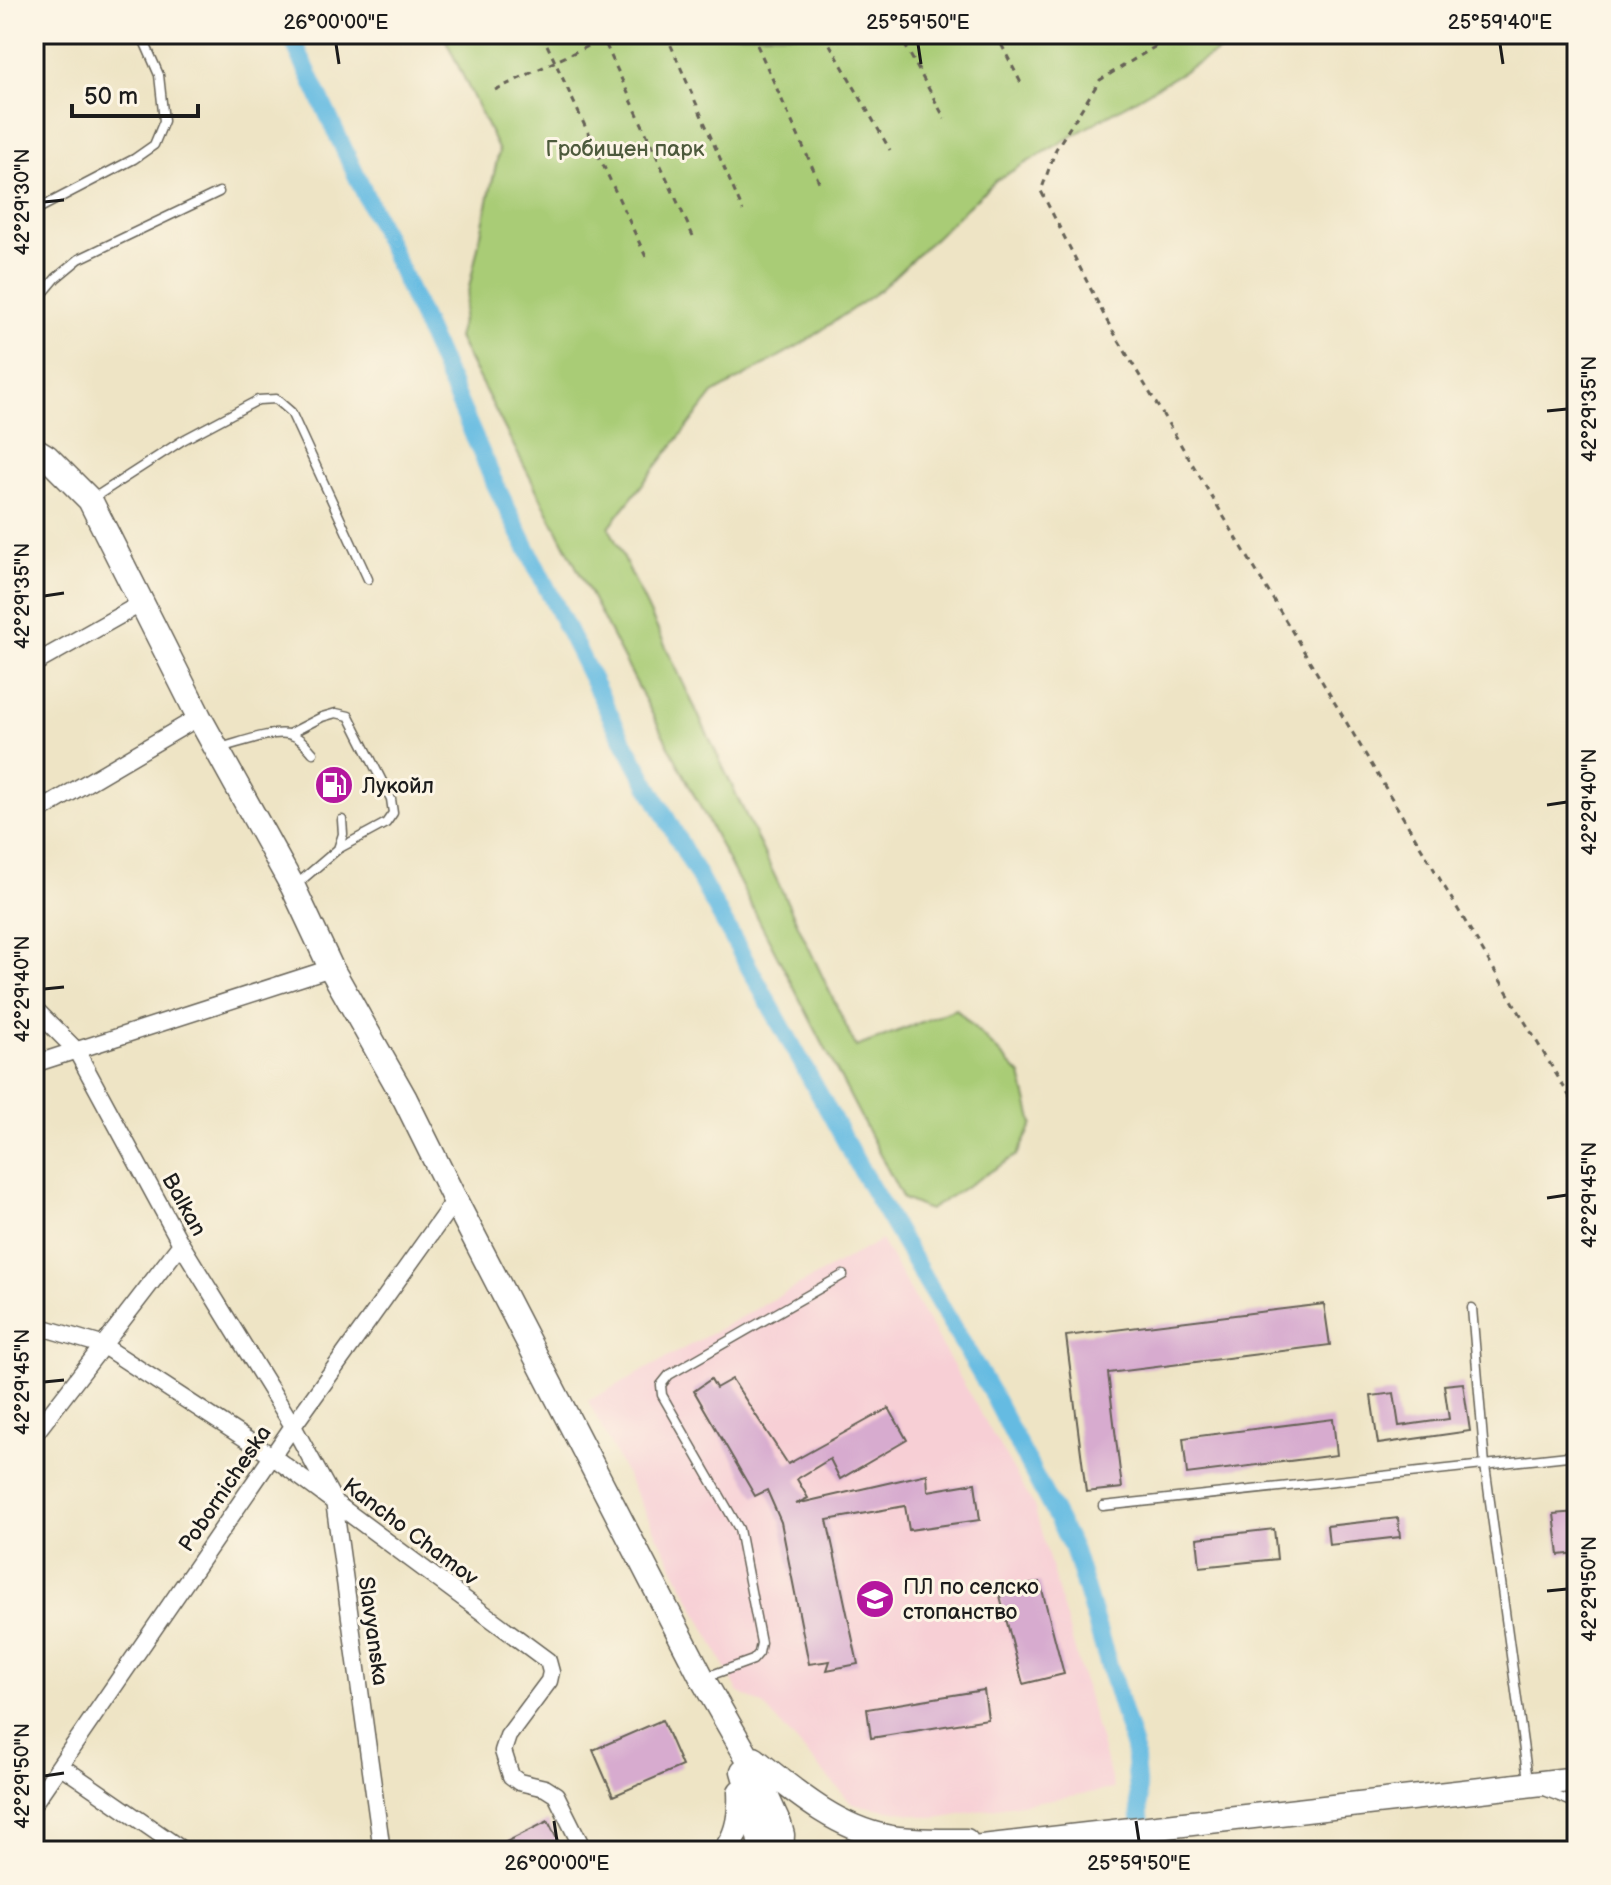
<svg xmlns="http://www.w3.org/2000/svg" width="1611" height="1885" viewBox="0 0 1611 1885" font-family="'Balsamiq Sans',sans-serif">
	<style>
		.built { fill: #f7cfd5 }
		.green { fill: #a9cc76; stroke: #627449; stroke-width: 2 }
		.lines { fill: none; stroke-linecap: round; stroke-linejoin: round }
		.canal { stroke: #65bbe2; stroke-width: 18 }
		.building { fill: #d7abcf }
		.service-casing { stroke: #666257; stroke-width: 11 }
		.minor-casing { stroke: #666257; stroke-width: 19 }
		.secondary-casing { stroke: #666257; stroke-width: 27 }
		.path { stroke: #666257; stroke-width: 3; stroke-dasharray: 6 6; stroke-linecap: butt }
		.service { stroke: #fff; stroke-width: 8 }
		.minor { stroke: #fff; stroke-width: 16 }
		.secondary { stroke: #fff; stroke-width: 24 }
		.ticks { fill: none; stroke: #1c1c1c; stroke-width: 3 }
		.labels { text-anchor: middle; stroke-width: 6; stroke-linejoin: round; paint-order: stroke }
		.park-label { font-size: 22px; fill: #4d5a3c; stroke: #fcf5e5 }
		.poi-label { font-size: 22px; fill: #1c1c1c; stroke: #fcf5e5; text-anchor: start }
		.street-label { font-size: 22px; fill: #1c1c1c; stroke: #fcf5e5 }
		.neatline { fill: none; stroke: #1c1c1c; stroke-width: 3 }
		.ticks-label { font-size: 20px; text-anchor: middle; fill: #1c1c1c }
	</style>
	<rect width="100%" height="100%" fill="#fcf5e5"/>
	<filter id="ink" filterUnits="userSpaceOnUse"><feTurbulence type="fractalNoise" baseFrequency=".0125" numOctaves="2"/><feDisplacementMap in="SourceGraphic" scale="16" xChannelSelector="R" yChannelSelector="G"/><feConvolveMatrix kernelMatrix="1 2 1 2 8 2 1 2 1" color-interpolation-filters="sRGB"/></filter>
	<filter id="wash" filterUnits="userSpaceOnUse"><feTurbulence type="fractalNoise" baseFrequency=".006" numOctaves="4" result="noise"/><feDisplacementMap in="SourceGraphic" scale="32" xChannelSelector="R" yChannelSelector="G"/><feGaussianBlur stdDeviation="1.8" result="paint"/><feColorMatrix in="noise" values="0 0 0 0 0 0 0 0 0 0 0 0 0 0 0 0 0 1.4 0 .05"/><feComposite in="paint" operator="in"/></filter>
	<g filter="url(#wash)">
		<rect width="100%" height="100%" fill="#eee4c5"/>
		<path class="built" d="M881,1240L1034,1506L1114,1789L936,1818L852,1804L763,1705L738,1692L588,1401Z"/>
		<path class="green" d="M443,34H1248L995,181L880,290L803,343L713,394L609,527L856,1047L956,1009L1021,1075L1033,1124L1017,1155L929,1210L903,1199L458,338L499,151Z"/>
		<g class="lines">
			<path class="canal" d="M290,34L401,271L495,484L617,729L864,1175L990,1390L1074,1551L1134,1748L1143,1851"/>
		</g>
		<g id="blocks">
			<path class="building" d="M1324,1304L1330,1345L1108,1373L1122,1488L1086,1492L1066,1336Z
				M711,1379L716,1388L732,1379L788,1464L889,1408L907,1440L840,1479L830,1459L797,1479L808,1498L796,1504L927,1474L928,1491L975,1483L980,1520L909,1530L905,1506L827,1520L858,1664L827,1670L830,1661L809,1664L781,1522L767,1490L755,1496L694,1391Z
				M1463,1383L1470,1431L1378,1444L1371,1396L1394,1393L1399,1426L1449,1419L1444,1385Z
				M1333,1419L1337,1455L1187,1474L1183,1438Z
				M1577,1512V1553L1559,1555L1554,1514Z
				M1398,1518L1400,1537L1329,1545L1327,1526Z
				M1274,1529L1277,1559L1200,1567L1197,1538Z
				M1040,1582L1064,1674L1023,1684L999,1592Z
				M984,1690L988,1719L871,1738L867,1709Z
				M662,1720L682,1766L613,1796L593,1750Z
				M548,1821L563,1851H488Z"/>
		</g>
	</g>
	<g filter="url(#ink)">
		<use href="#blocks" fill-opacity="0" stroke="#666257" stroke-width="2"/>
		<g class="lines">
			<g class="service-casing">
				<path id="service" d="M34,211L134,159L154,145L164,121L159,75L141,34
					M34,304L56,278L79,259L219,192
					M92,499L183,440L258,400L276,399L291,412L368,579
					M289,734L322,717L336,713L349,716L391,799L393,813L386,823L338,849
					M219,748C237,744 269,731 288,734C299,736 306,745 313,753
					M297,884L338,849L343,834L342,820
					M1472,1308L1485,1465L1528,1780
					M1103,1506L1577,1455
					M706,1677L753,1660L759,1653L761,1643L739,1529L662,1395L661,1385L669,1375L843,1275
					M1544,1791L1577,1804"/>
			</g>
			<g class="minor-casing">
				<path id="minor" d="M34,664L142,603
					M34,814L199,717
					M34,1008L76,1050L181,1244L293,1426L334,1501L382,1851
					M34,1064L331,968
					M34,1325L102,1345L272,1456L548,1661L551,1672L549,1681L508,1736L503,1751L511,1776L519,1782L545,1788L556,1795L584,1851
					M34,1435L181,1244
					M61,1766L184,1851
					M34,1803L293,1426L455,1200"/>
			</g>
			<g class="secondary-casing">
				<path id="secondary" d="M34,449L47,457L90,500L199,717L293,887L331,968L405,1099L455,1200L702,1678L753,1767L779,1824L782,1835L781,1851
					M754,1759C793,1790 835,1827 886,1837C912,1842 940,1841 966,1841
					M743,1771L751,1799L762,1851
					M725,1851C738,1835 741,1812 740,1792
					M947,1851L1577,1779"/>
			</g>
			<path class="path" d="M542,34L646,257
				M601,34L693,236
				M666,34L743,211
				M752,34L821,186
				M824,34L890,150
				M899,34L945,119
				M996,34L1021,83
				M1082,34L1086,41
				M1176,34L1100,80L1056,149L1041,191L1107,321L1577,1109
				M495,90L613,34"/>
			<use href="#service" class="service"/>
			<use href="#minor" class="minor"/>
			<use href="#secondary" class="secondary"/>
		</g>
	</g>
	<path class="ticks" d="M336,44L339,64M918,44L921,64M1500,44L1503,64M44,202L64,200M1547,411L1567,409M44,596L64,593M1547,805L1567,802M44,989L64,987M1547,1198L1567,1195M44,1382L64,1380M1547,1591L1567,1589M44,1776L64,1773M554,1821L557,1841M1136,1821L1139,1841"/>
	<defs>
		<g id="fuel-disc" transform="scale(2)"><circle r="9.5" fill="#b5179e" stroke="#fcf5e5"/><path d="M-5.5-6h7V0h2V4h1.3V-2.5L3-4.5l.8-.8L6-3V5H2.5V1h-1V6h-7ZM-4.2-4.7v3.2H.2V-4.7Z" fill="#fff"/></g>
		<g id="school-disc" transform="scale(2)"><circle r="9.5" fill="#b5179e" stroke="#fcf5e5"/><path d="M0-5L7-2L0 1L-7-2ZM-4 1L0 2.5L4 1V4Q0 6-4 4Z" fill="#fff"/></g>
	</defs>
	<g fill-rule="evenodd">
		<use href="#fuel-disc" x="334" y="785"/>
		<use href="#school-disc" x="875" y="1599"/>
	</g>
	<g class="labels">
		<g class="park-label">
			<text x="625" y="156">Гробищен парк</text>
		</g>
		<g class="poi-label">
			<text x="362" y="793">Лукойл</text>
			<text x="903" y="1594">ПЛ по селско<tspan x="903" dy="25">стопанство</tspan></text>
		</g>
		<g class="street-label">
			<text transform="translate(185 1204) rotate(61)" y="8">Balkan</text>
			<text transform="translate(224 1488) rotate(-56)" y="8">Pobornicheska</text>
			<text transform="translate(411 1531) rotate(37)" y="8">Kancho Chamov</text>
			<text transform="translate(374 1631) rotate(82)" y="8">Slavyanska</text>
		</g>
	</g>
	<rect width="1611" height="1885" fill="none" stroke="#fcf5e5" stroke-width="88"/>
	<path d="M72 104v12h126v-12" fill="none" stroke="#1c1c1c" stroke-width="4"/>
	<text x="84" y="104" font-size="24" fill="#1c1c1c" stroke="#fcf5e5" stroke-width="6" paint-order="stroke">50 m</text>
	<rect x="44" y="44" width="1523" height="1797" class="neatline"/>
	<g class="ticks-label">
		<text x="336" y="29">26°00'00"E</text>
		<text x="918" y="29">25°59'50"E</text>
		<text x="1500" y="29">25°59'40"E</text>
		<text transform="translate(22 202) rotate(-90)" y="7">42°29'30"N</text>
		<text transform="translate(1589 409) rotate(-90)" y="7">42°29'35"N</text>
		<text transform="translate(22 596) rotate(-90)" y="7">42°29'35"N</text>
		<text transform="translate(1589 802) rotate(-90)" y="7">42°29'40"N</text>
		<text transform="translate(22 989) rotate(-90)" y="7">42°29'40"N</text>
		<text transform="translate(1589 1195) rotate(-90)" y="7">42°29'45"N</text>
		<text transform="translate(22 1382) rotate(-90)" y="7">42°29'45"N</text>
		<text transform="translate(1589 1589) rotate(-90)" y="7">42°29'50"N</text>
		<text transform="translate(22 1776) rotate(-90)" y="7">42°29'50"N</text>
		<text x="557" y="1870">26°00'00"E</text>
		<text x="1139" y="1870">25°59'50"E</text>
	</g>
</svg>
